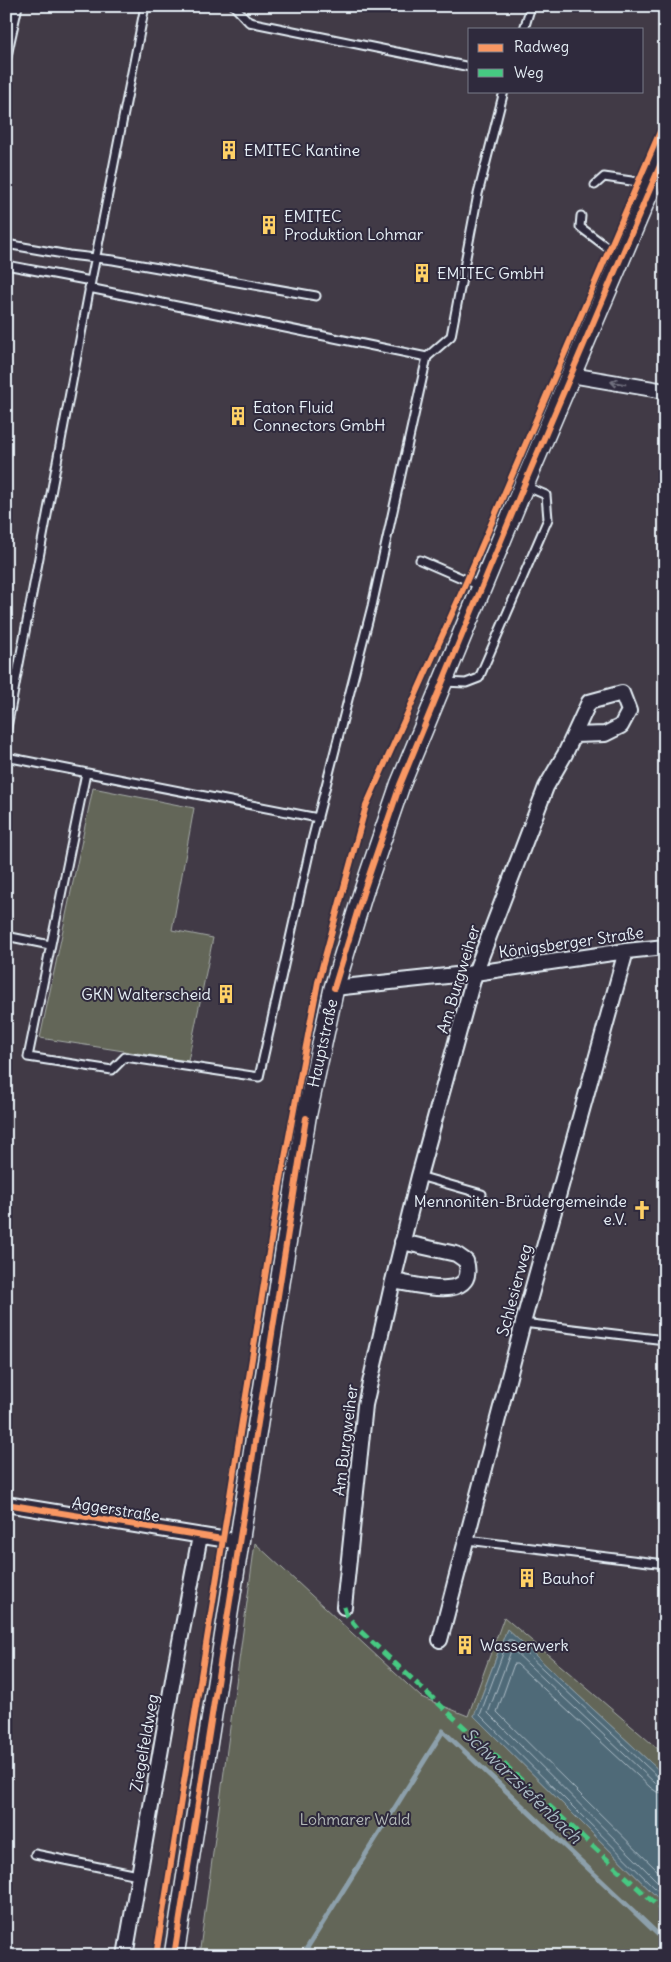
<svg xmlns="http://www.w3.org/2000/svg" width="671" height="1962" viewBox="0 0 671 1962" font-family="Delius,sans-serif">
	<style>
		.green { fill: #636658; stroke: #a6aca8 }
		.water { fill: #506a78; stroke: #8da0ab }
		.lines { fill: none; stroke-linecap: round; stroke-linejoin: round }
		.shore { stroke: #abbbc5; stroke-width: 1 }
		.stream { stroke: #8da0ab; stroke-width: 5 }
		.service-casing { stroke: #e8f1f8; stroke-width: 11 }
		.minor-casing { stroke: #e8f1f8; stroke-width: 18 }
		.secondary-casing { stroke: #e8f1f8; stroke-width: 22 }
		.service { stroke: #2f2a3d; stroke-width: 7 }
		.minor { stroke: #2f2a3d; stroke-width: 14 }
		.secondary { stroke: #2f2a3d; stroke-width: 19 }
		.quiet { stroke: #46c982; stroke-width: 5; stroke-dasharray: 10 5; stroke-linecap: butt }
		.cycleway-casing { stroke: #2f2a3d; stroke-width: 9 }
		.cycleway { stroke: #f99763; stroke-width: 6 }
		.oneway { stroke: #70707e }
		.labels { text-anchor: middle; stroke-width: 4; stroke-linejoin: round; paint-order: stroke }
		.poi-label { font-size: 16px; fill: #e8f1f8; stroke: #2f2a3d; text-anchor: start }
		.street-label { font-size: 16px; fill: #e8f1f8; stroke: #2f2a3d }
		.park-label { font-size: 16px; fill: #b3b9b8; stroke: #2f2a3d }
		.water-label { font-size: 18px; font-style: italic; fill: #abbbc5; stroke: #2f2a3d }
	</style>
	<rect width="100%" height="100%" fill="#413a46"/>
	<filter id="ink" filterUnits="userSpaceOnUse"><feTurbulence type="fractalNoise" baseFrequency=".02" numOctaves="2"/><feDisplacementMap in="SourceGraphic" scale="10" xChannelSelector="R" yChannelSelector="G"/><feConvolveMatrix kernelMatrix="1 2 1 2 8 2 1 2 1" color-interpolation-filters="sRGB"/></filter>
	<g filter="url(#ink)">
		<path class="green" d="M93,788L194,808L172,930L213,938L188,1061L40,1038Z
			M255,1543L421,1697L468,1716L504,1617L665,1755V1776L507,1629L474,1716L665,1905V1956H199Z"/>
		<path class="water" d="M507,1629L665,1776V1905L474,1716Z"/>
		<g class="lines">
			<path class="shore" d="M665,1779L659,1778L512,1640H508L480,1715L665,1898
				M665,1786L655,1783L514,1651H511L488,1713L665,1889
				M665,1793L657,1792L651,1788L517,1664H514L497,1712L665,1878"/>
			<path class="stream" d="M302,1956L443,1731L665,1941"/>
			<g class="service-casing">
				<path id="service" d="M10,6V42L18,6
					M234,6L249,22L470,67
					M524,29L531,6
					M6,61L10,42
					M595,185L604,177L652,184
					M581,216L580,227L620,257
					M6,244L69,255L113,260L316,296
					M6,265L91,281
					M89,288L427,357
					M420,560L480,586
					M443,682L466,683L479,678L548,519L546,495L525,486
					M6,733L91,281L145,6
					M6,757L318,818
					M86,773L28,1057L112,1070L125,1057L259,1077L312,840L372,606L427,357L451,336L478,194L504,91
					M6,936L50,945
					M419,1176L482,1194
					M523,1323L665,1340
					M467,1540L665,1564
					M35,1854L138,1875
					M6,1955L12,1956"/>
			</g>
			<g class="minor-casing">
				<path id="minor" d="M571,375L665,391
					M334,988L475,973L626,951L665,947
					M393,1281C415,1284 478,1304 466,1261L456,1254L402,1242
					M6,1504L240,1542
					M344,1607L365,1405L393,1281L419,1176L475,973L546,787L565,754L589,702L622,693L629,711L621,726L605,734L574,735
					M440,1640L523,1323L626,951
					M125,1956L175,1668L200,1536"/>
			</g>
			<g class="secondary-casing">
				<g id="secondary">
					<path id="s1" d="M174,1956L306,1118L334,988L363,893L400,785L524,485L665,154"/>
				</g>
			</g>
			<use href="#service" class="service"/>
			<use href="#minor" class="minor"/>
			<use href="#secondary" class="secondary"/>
			<path class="quiet" d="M344,1607L346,1614L359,1630L665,1913"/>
			<g class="cycleway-casing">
				<path id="cycleway" d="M334,988L363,893L400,785L524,485L665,154
					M6,1504L222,1539
					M156,1956L280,1184L318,982L366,806L464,587L665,120
					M174,1956L306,1118"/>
			</g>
			<use href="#cycleway" class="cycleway"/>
		</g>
		<defs><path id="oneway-shaft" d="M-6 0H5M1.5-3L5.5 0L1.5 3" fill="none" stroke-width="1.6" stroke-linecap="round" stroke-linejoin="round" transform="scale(1.25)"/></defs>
		<use class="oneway" href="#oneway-shaft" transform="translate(618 383) rotate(-170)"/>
	</g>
	<defs>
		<g id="building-bare" transform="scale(1.5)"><path d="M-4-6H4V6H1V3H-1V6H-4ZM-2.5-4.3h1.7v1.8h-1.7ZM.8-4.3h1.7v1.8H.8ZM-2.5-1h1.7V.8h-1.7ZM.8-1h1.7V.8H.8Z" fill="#ffd166" stroke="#2f2a3d" stroke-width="2.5" paint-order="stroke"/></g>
		<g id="church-bare" transform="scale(1.5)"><path d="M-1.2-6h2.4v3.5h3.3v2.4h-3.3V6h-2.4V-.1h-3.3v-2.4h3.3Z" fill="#ffd166" stroke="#2f2a3d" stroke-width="2.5" paint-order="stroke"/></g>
	</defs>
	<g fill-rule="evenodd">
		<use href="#building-bare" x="229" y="150"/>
		<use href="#building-bare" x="269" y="225"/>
		<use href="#building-bare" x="422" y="273"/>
		<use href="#building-bare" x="238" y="416"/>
		<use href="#building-bare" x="226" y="994"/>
		<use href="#church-bare" x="642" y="1210"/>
		<use href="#building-bare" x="527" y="1578"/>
		<use href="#building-bare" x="465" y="1645"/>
	</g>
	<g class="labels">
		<g class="poi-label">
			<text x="244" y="156">EMITEC Kantine</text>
			<text x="284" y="222">EMITEC<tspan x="284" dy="18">Produktion Lohmar</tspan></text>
			<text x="437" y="279">EMITEC GmbH</text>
			<text x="253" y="413">Eaton Fluid<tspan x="253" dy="18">Connectors GmbH</tspan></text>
			<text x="211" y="1000" text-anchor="end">GKN Walterscheid</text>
			<text x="627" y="1207" text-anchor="end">Mennoniten-Brüdergemeinde<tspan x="627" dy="18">e.V.</tspan></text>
			<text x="542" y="1584">Bauhof</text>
			<text x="480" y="1651">Wasserwerk</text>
		</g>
		<g class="street-label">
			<text transform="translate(571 942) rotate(-8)" y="6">Königsberger Straße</text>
			<text transform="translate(458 979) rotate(-73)" y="6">Am Burgweiher</text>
			<text dy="6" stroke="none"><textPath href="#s1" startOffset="925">Hauptstraße</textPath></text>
			<text transform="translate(514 1290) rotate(-75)" y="6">Schlesierweg</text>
			<text transform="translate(345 1440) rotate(-83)" y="6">Am Burgweiher</text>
			<text transform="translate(116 1509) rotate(9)" y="6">Aggerstraße</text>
			<text transform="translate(144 1743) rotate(-80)" y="6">Ziegelfeldweg</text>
		</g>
		<g class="park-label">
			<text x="355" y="1825">Lohmarer Wald</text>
		</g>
		<g class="water-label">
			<text transform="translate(522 1786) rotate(44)" y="6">Schwarzsiefenbach</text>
		</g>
	</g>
	<rect width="671" height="1962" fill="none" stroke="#2f2a3d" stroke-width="25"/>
	<rect x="12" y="12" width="646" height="1937" fill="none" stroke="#e8f1f8" stroke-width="2" filter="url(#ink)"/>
	<rect x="468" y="28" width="175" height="65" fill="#2f2a3d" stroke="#797a88"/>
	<rect x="478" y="44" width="25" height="8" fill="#f99763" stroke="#797a88"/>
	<text x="514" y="52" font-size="15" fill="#e8f1f8">Radweg</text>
	<rect x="478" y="69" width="25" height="8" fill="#46c982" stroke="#797a88"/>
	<text x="514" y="78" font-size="15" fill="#e8f1f8">Weg</text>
</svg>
